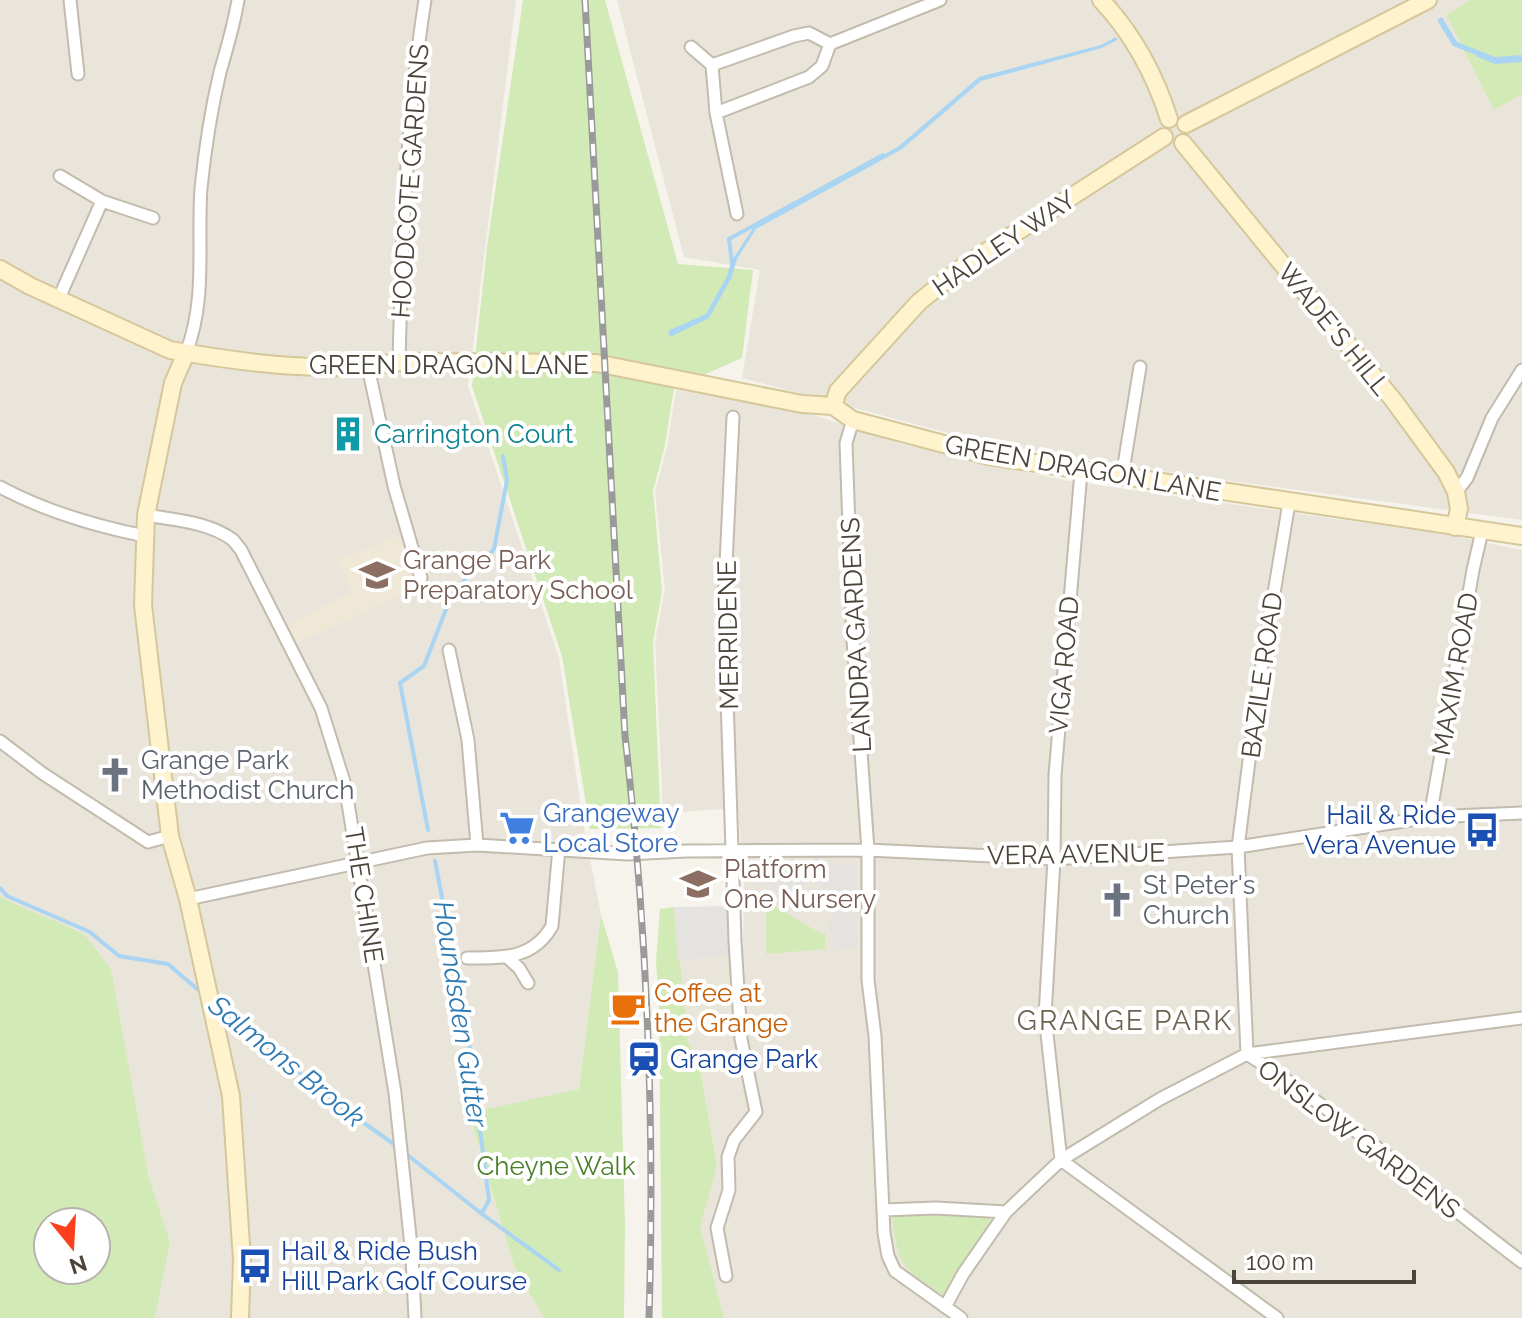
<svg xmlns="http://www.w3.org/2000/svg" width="1522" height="1318" viewBox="0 0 1522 1318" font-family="Raleway,sans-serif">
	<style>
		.residential { fill: #eae5da }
		.education { fill: #efe8d6 }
		.green { fill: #d2eab5; fill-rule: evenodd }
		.parking { fill: #e5e3e0 }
		.water { fill: #a9d4f2 }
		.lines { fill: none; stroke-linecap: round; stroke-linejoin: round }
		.stream { stroke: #a9d4f2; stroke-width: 4 }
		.street-casing { stroke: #c2bbae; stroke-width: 15 }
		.secondary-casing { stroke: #d6c79b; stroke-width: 20 }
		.street { stroke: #fff; stroke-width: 11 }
		.secondary { stroke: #fff3cd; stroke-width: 16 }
		.rail-casing { stroke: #9a9a9a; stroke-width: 7 }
		.rail { stroke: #fff; stroke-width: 4; stroke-dasharray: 12; stroke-linecap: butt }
		.labels { text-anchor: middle; stroke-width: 8; stroke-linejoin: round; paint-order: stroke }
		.street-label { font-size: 26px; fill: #4b4439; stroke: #fff }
		.culture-label { font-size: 26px; fill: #0d838f; stroke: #fff; text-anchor: start }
		.education-label { font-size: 26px; fill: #785e54; stroke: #fff; text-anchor: start }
		.worship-label { font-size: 26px; fill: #5b616d; stroke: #fff; text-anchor: start }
		.shop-label { font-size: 26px; fill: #366cbe; stroke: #fff; text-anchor: start }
		.transit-label { font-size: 26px; fill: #164399; stroke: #fff; text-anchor: start }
		.food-label { font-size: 26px; fill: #c56008; stroke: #fff; text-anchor: start }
		.park-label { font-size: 26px; fill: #4a7f2a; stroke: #fff }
		.water-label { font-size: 28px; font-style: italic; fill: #2e7ab2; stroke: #fff }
		.neighbourhood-label { font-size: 28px; letter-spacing: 2px; fill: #6e6250; stroke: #fff }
	</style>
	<rect width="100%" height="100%" fill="#f6f3ec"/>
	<path class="residential" d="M0,0H516L468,386L559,658L584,828L601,915L579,1089L469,1114L514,1266L544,1318H155L170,1242L148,1174L0,895Z
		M617,0H1522V520L1194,476L978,441L742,378L760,270L684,257Z
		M676,390L814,415L904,445L1063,480L1448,535L1522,550V1318H724L699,1227L717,1165L699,1061L688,1042L678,960L743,954L744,878L738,808L663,813L655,642L665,589L655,492L667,447Z"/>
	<path class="education" d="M400,535L413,590L297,643L288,625L351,592L339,560Z"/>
	<path class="green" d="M523,0H605L678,264L753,270L742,358L674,388L665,445L653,491L662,591L653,642L661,828L590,829L562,656L472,386L487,247Z
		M1471,0H1522V94L1494,110L1446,15Z
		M0,895L4,899L84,934L111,969L148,1174L170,1242L155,1318H0ZM48,1222H96V1270H48Z
		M766,901L820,933H825V949L766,954Z
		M674,907L688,1042L699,1062L717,1165L700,1227L724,1318H662L659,1000L656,962L660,909Z
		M601,915L618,972L625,1225L624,1318H544L514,1266L469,1113L579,1089Z
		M892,1216H981L990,1220L993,1228L943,1295C902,1268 898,1266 892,1216Z"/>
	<path class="parking" d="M768,864H856L858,946L835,950L828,923L843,901L811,879L790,907L767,882Z
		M734,906L736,955L678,960L674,907Z"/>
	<path class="water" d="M1442,17L1457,42L1495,57L1522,55V59L1493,61L1453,46L1437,20Z
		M1116,37L1117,40L1102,48L981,81L902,149L756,229L737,259L732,277L709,318L670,337L668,331L706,314L727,276L731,262L753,228L899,146L979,77L1101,45Z"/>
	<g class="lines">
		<path class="stream" d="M1478,55L1495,62L1522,60
			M732,263L729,239L883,155
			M428,830L400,683L424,666L452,594L494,549L507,480L503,456
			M435,861L467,1027L489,1200L482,1213
			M0,888L7,896L90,932L119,956L168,964L203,994
			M216,1004L340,1106L398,1147
			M405,1153L482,1214L559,1270"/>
		<g class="street-casing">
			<path id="street" d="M70,0L78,74
				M830,44L809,33L794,36L712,65L716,113L809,77L822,66L830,44L940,0
				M691,47L712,65
				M716,113L737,214
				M60,176L102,201L153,218
				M59,298L102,201
				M186,353C207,299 197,244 201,188C205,149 211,110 220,72C227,48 234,25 238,0
				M399,362C402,242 406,120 425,0
				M368,367L394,486L421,578
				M853,420L846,443L853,640L868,850V980L875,1036L884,1233L888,1256L895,1271L961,1318
				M1081,472L1055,775L1054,859L1045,1016L1061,1160L1277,1318
				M1122,477L1140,367
				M0,487C45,511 95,526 145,536
				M1456,492L1467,478L1492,418L1522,370
				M1289,503L1259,683L1238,847L1247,1054C1344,1115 1430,1193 1522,1262
				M146,515C175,520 209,522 233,540L241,550L321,708L345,785L395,1093L412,1256L415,1318
				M449,650L468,740L477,845
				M0,741L42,773L148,842L170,836
				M1430,817L1473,570L1482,531
				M188,899L427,848L477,845L627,854L686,851L868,850L1054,859L1238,847L1430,817L1522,813
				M467,958C500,958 533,960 552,926L559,848
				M508,958L519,968L528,983
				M883,1210L936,1208L1006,1212
				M726,1276L717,1228L729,1190L728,1157L734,1140L756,1112L741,1039L735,941L724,606L733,417
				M945,1307L963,1274L1006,1212L1061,1160L1160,1099L1247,1054L1522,1018"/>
		</g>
		<g class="secondary-casing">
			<path id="secondary" d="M1101,0C1133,34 1155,75 1169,119
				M1186,124L1428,0
				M1183,143L1394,401L1446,472L1456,492L1459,509L1455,527
				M0,269L30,286L170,350C245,363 323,374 399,362L596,363L802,404L833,406L853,420L989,456L1522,536
				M186,353L173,383L146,515L143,605L170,836L188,899L231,1096L242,1260L240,1318
				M833,406L838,391L919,302L964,266L1164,137"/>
		</g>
		<use href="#street" class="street"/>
		<use href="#secondary" class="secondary"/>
		<g class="rail-casing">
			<path id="rail" d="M585,0L625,736C647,928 655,1124 649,1318"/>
		</g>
		<use href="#rail" class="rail"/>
	</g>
	<defs>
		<g id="building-bare" transform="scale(2.76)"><path d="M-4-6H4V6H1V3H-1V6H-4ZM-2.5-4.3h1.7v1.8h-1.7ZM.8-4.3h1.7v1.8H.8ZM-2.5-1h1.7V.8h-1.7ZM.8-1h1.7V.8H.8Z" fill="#0f9aa8" stroke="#fff" stroke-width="2.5" paint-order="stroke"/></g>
		<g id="school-bare" transform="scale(2.76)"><path d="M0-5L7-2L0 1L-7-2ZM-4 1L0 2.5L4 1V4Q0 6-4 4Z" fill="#8d6e63" stroke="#fff" stroke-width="2.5" paint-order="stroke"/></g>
		<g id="church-bare" transform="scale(2.76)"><path d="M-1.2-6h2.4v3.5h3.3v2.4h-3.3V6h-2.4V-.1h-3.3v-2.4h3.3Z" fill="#6b7280" stroke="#fff" stroke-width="2.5" paint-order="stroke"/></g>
		<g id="supermarket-bare" transform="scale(2.76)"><path d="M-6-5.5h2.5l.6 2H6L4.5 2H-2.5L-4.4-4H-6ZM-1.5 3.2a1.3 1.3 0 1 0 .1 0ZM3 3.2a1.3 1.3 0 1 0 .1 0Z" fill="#3f7fe0" stroke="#fff" stroke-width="2.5" paint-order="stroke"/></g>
		<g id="bus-bare" transform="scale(2.76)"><path d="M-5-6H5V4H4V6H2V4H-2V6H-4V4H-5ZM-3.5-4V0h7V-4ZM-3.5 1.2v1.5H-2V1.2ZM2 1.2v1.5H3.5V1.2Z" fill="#1a4fb4" stroke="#fff" stroke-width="2.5" paint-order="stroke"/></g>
		<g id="cafe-bare" transform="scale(2.76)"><path d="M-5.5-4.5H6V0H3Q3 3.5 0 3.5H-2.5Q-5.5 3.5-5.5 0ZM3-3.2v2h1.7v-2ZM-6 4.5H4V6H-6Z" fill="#e8710a" stroke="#fff" stroke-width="2.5" paint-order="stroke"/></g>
		<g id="station-bare" transform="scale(2.76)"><path d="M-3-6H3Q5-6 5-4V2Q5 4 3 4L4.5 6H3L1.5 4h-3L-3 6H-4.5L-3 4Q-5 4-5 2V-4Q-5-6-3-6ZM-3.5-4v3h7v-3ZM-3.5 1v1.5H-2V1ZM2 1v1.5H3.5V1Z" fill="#1a4fb4" stroke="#fff" stroke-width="2.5" paint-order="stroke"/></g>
	</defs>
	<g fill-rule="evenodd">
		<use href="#building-bare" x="348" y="434"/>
		<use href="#school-bare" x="377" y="575"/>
		<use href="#church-bare" x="115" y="775"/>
		<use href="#supermarket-bare" x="517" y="828"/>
		<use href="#bus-bare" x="1482" y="830"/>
		<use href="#school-bare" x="698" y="884"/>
		<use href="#church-bare" x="1117" y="900"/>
		<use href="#cafe-bare" x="628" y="1008"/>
		<use href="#station-bare" x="644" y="1059"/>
		<use href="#bus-bare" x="255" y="1266"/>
	</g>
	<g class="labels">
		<g class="street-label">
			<text transform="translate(410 181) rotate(-86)" y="9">HOODCOTE GARDENS</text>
			<text transform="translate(1004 243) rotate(-34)" y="9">HADLEY WAY</text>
			<text transform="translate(1334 329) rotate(51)" y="9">WADE'S HILL</text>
			<text x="449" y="374">GREEN DRAGON LANE</text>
			<text transform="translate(1083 468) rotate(10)" y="9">GREEN DRAGON LANE</text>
			<text transform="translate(728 635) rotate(-91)" y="9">MERRIDENE</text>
			<text transform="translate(856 635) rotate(-93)" y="9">LANDRA GARDENS</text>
			<text transform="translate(1064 665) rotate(-85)" y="9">VIGA ROAD</text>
			<text transform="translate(1455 674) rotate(-80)" y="9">MAXIM ROAD</text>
			<text transform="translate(1262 675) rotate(-82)" y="9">BAZILE ROAD</text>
			<text transform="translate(1076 854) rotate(-1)" y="9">VERA AVENUE</text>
			<text transform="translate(364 895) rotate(81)" y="9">THE CHINE</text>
			<text transform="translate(1359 1139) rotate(37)" y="9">ONSLOW GARDENS</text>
		</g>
		<g class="culture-label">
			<text x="374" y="443">Carrington Court</text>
		</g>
		<g class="education-label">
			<text x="403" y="569">Grange Park<tspan x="403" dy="30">Preparatory School</tspan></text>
			<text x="724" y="878">Platform<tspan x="724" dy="30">One Nursery</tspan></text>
		</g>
		<g class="worship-label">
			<text x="141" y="769">Grange Park<tspan x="141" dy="30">Methodist Church</tspan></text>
			<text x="1143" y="894">St Peter's<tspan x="1143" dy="30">Church</tspan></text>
		</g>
		<g class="shop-label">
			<text x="543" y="822">Grangeway<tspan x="543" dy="30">Local Store</tspan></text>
		</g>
		<g class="transit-label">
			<text x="1456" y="824" text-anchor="end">Hail &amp; Ride<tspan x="1456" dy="30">Vera Avenue</tspan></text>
			<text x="670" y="1068">Grange Park</text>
			<text x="281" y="1260">Hail &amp; Ride Bush<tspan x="281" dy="30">Hill Park Golf Course</tspan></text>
		</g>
		<g class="food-label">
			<text x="654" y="1002">Coffee at<tspan x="654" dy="30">the Grange</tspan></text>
		</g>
		<g class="park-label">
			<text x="556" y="1175">Cheyne Walk</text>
		</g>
		<g class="water-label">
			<text transform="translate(461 1014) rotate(81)" y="10">Houndsden Gutter</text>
			<text transform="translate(287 1061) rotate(39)" y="10">Salmons Brook</text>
		</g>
		<g class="neighbourhood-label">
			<text x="1125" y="1030">GRANGE PARK</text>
		</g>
	</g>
	<g transform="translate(72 1246) rotate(162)"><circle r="38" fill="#ffffff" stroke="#b7b4b0" stroke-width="2"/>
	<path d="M0-6L14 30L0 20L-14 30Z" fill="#fc3f1d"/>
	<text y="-12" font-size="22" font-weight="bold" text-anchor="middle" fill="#4b4439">N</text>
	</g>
	<path d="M1234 1270v12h180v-12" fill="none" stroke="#4b4439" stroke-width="4"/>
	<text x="1246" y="1270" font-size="24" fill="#4b4439" stroke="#ffffff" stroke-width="6" paint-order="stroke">100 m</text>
</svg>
